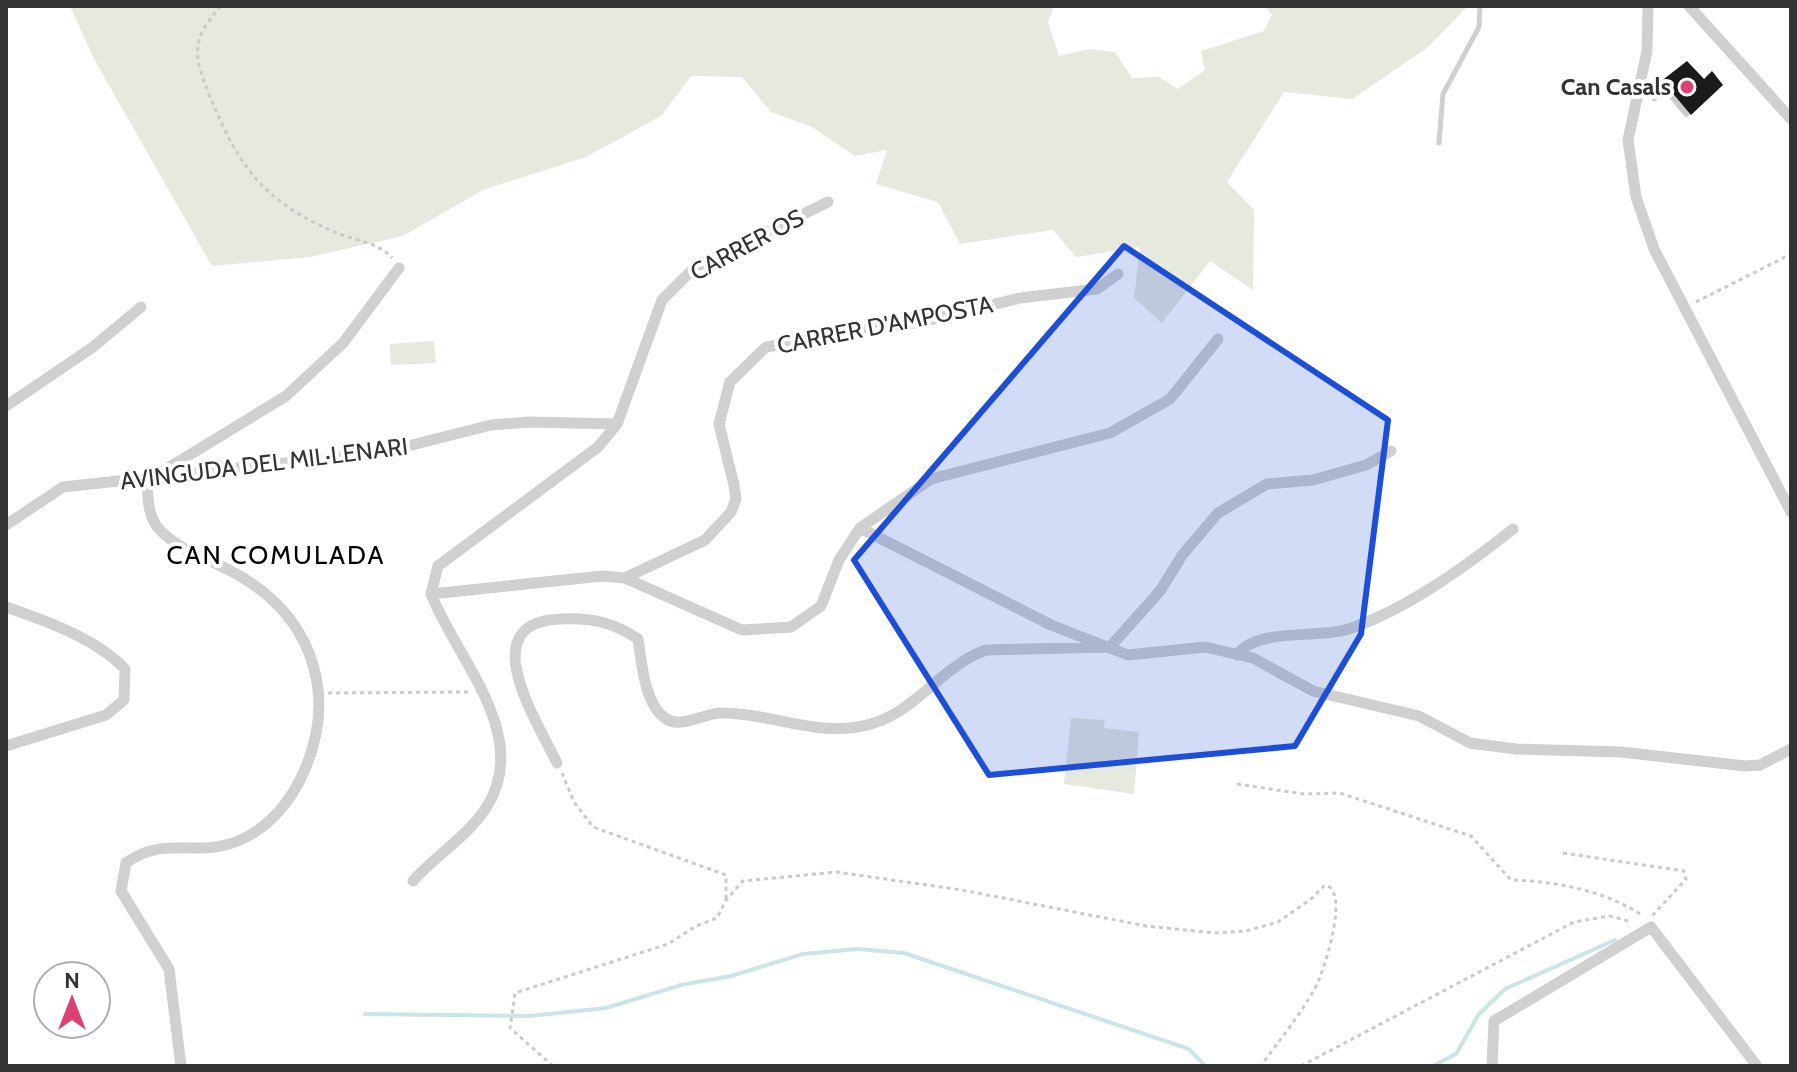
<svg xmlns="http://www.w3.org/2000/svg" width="1797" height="1072" viewBox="0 0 1797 1072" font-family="Cabin,sans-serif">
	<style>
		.green { fill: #e6e9dd }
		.shadow { fill: #0003 }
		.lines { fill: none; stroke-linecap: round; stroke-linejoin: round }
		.stream { stroke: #cae5e9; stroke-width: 4 }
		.building { fill: #1a1a1a }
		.path { stroke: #cacaca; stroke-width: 3; stroke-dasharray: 4 4; stroke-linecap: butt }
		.lane { stroke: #d0d0d0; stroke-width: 5 }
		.street { stroke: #d0d0d0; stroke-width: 11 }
		.marked { fill: #1d4ed8; fill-opacity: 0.2; stroke: #1d4ed8; stroke-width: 6; stroke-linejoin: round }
		.poi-dot { fill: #df4073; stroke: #fff; stroke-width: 3 }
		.labels { text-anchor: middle; stroke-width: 8; stroke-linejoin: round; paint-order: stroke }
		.poi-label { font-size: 24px; font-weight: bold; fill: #333; stroke: #fff; text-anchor: end }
		.street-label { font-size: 24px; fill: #333; stroke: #fff }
		.neighbourhood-label { font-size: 26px; letter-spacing: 2px; fill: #000; stroke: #fff }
	</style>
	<rect width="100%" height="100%" fill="#fff"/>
	<path class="green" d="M70,6H1054L1048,22L1059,56L1089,49L1115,52L1132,78L1159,77L1178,89L1205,70L1201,51L1264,31L1272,15L1265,6H1468L1427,48L1352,99L1284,92L1227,182L1254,210L1253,290L1210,261L1162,323L1134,298L1140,247L1076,257L1053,230L960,244L938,202L876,184L887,150L855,156L812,127L771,112L742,77L691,76L661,116L586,157L483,190L403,236L310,257L212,266L94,59Z
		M434,341L436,363L391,365L390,344Z
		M1071,718L1105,720L1104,728L1139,732L1134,794L1064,784Z"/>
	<path class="shadow" d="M1687,64L1704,82L1720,85L1686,118L1665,93L1654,102L1648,95Z"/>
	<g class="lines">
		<path class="stream" d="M365,1014L530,1016L606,1008L681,985L731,976L803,954L858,949L904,953L1189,1049L1205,1066
			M1433,1066L1456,1054L1479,1014L1505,989L1615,940"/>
	</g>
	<path class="building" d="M1687,61L1704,79L1712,71L1723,85L1691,115L1670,90L1660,99L1651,89Z"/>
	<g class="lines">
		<path class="path" d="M221,6C191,39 193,55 209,94C238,166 263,202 337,233C356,241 378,242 392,258
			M1696,302L1791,254
			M328,693L468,692
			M562,773L574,802L593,827L726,875V900
			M1237,784L1304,794L1340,793L1471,836L1511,880C1555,881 1607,891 1643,916
			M1563,853L1684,871L1686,879L1652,916
			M553,1066L510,1028L515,993L668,944L696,926L717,918L726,900L743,881L836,872L962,890L1146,926L1215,933L1246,931L1278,922L1311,899L1325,885C1349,890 1327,959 1320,977C1309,1005 1279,1040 1261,1066
			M1301,1066L1574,922L1610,916L1632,922"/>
		<path class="lane" d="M1439,143L1443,94L1479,27L1480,6"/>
		<path class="street" d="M1689,6L1791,119
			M1648,7L1647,51L1628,140L1636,197L1654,249L1791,512
			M6,406L93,347L141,307
			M617,424L662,300L695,267L828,202
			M155,476L286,396L343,343L399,268
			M147,479C148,497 147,518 161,531C181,552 215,561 240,576C316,621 339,701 300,780C280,819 246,848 201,848C172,848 150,845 126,863L121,891L169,969L181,1066
			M6,525L63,487L384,452L491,425L529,422L617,424L598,447L438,566L431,594L602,576L625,578L742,630L791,627L821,606L839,560L860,528L1051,625L1128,655L1205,647L1253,658L1313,691L1419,716L1470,743L1516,749L1621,752L1745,766L1760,765L1791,749
			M860,528L931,479L1110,433L1170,399L1218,339
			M625,578L705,540L731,512L736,499L734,485L719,424L730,382L766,347L926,321L1020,298L1097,289L1118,274
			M6,607C46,621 95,638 125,669L124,700L106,715L6,746
			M1237,655C1257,627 1318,639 1349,629C1407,609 1465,567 1513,529
			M557,763C537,721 471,621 562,619C592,618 613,622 638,639C642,663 644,703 665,718C681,730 705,712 723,713C774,713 822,740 874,723C917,710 943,665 986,650L1110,647L1160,591L1183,554L1218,513L1267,484L1313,480L1366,465L1391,451
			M413,881C436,855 467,837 486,808C533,736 456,658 431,594
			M1492,1066L1494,1021L1651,927L1757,1066"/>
	</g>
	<path class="marked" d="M1124,246L1388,420L1361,634L1295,746L989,775L854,560Z"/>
	<circle class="poi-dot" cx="1687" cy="87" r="8"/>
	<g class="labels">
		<g class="poi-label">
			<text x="1671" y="95">Can Casals</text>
		</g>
		<g class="street-label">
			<text transform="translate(747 245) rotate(-28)" y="8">CARRER OS</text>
			<text transform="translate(885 325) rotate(-11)" y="8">CARRER D'AMPOSTA</text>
			<text transform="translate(264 464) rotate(-7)" y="8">AVINGUDA DEL MIL·LENARI</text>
		</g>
		<g class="neighbourhood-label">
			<text x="276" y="564">CAN COMULADA</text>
		</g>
	</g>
	<rect width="1797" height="1072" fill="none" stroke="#333333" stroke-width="16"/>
	<g transform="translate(72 1000)"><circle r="38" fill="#ffffff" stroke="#adadad" stroke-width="2"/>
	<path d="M0-6L14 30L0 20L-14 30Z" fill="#df4073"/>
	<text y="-12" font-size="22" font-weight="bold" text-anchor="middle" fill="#333333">N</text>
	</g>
</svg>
